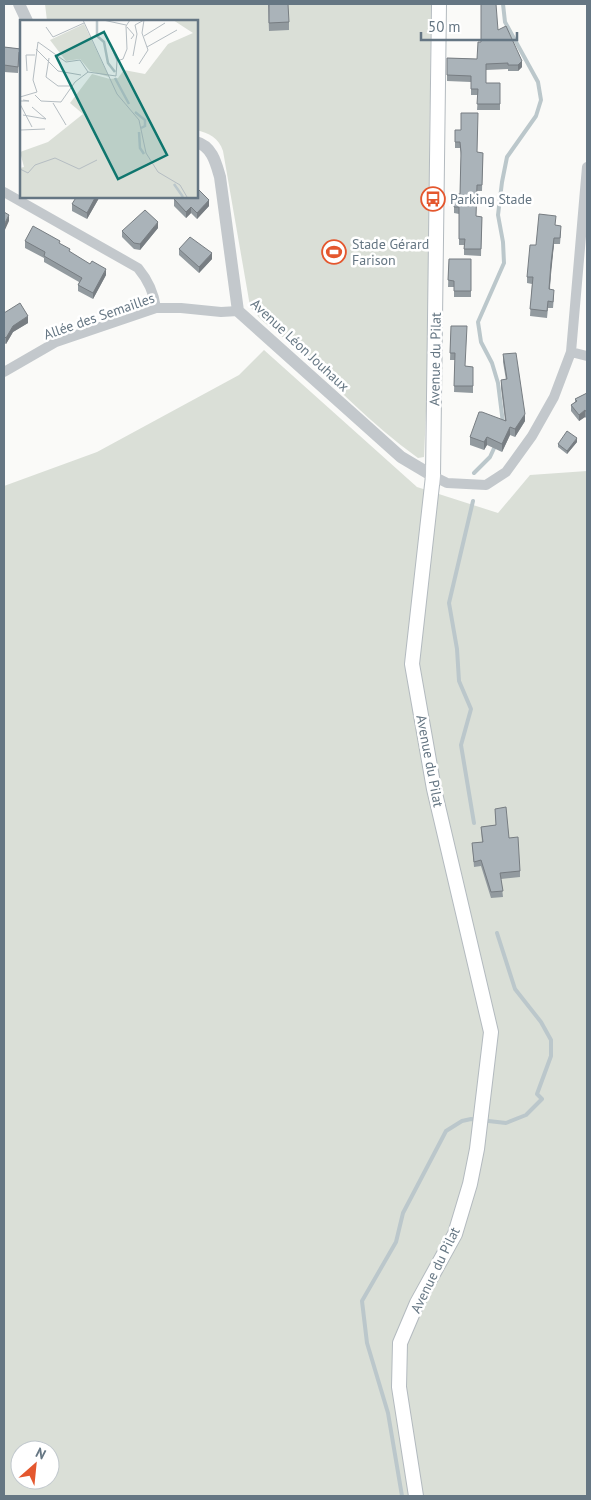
<svg xmlns="http://www.w3.org/2000/svg" width="591" height="1500" viewBox="0 0 591 1500" font-family="'PT Sans',sans-serif">
	<style>
		.green { fill: #dadfd7; fill-rule: evenodd }
		.lines { fill: none; stroke-linecap: round; stroke-linejoin: round }
		.stream { stroke: #bbc7cb; stroke-width: 4 }
		.secondary-casing { stroke: #b3babf; stroke-width: 16 }
		.minor { stroke: #c3c8cc; stroke-width: 10 }
		.tertiary { stroke: #c3c8cc; stroke-width: 12 }
		.secondary { stroke: #fff; stroke-width: 14 }
		.wall { fill: #929a9f }
		.shaded-wall { fill: #777d82 }
		.building { fill: #aab3b9; stroke: #777d82 }
		.labels { text-anchor: middle; stroke-width: 5; stroke-linejoin: round; paint-order: stroke }
		.poi-label { font-size: 14px; fill: #657683; stroke: #fff; text-anchor: start }
		.street-label { font-size: 14px; fill: #657683; stroke: #fff }
		.inset-river { fill: none; stroke: #bbc7cb; stroke-width: 2.5 }
		.inset-road { fill: none; stroke: #b5bdc2; stroke-width: 1 }
		.view { fill: #0f766e; fill-opacity: 0.15; stroke: #0f766e; stroke-width: 2.5 }
		.inset-edge { fill: none; stroke: #657683; stroke-width: 2.5 }
	</style>
	<rect width="100%" height="100%" fill="#fafaf8"/>
	<path class="green" d="M45,4H431L427,389L424,457L418,458C371,424 331,382 289,342C276,331 259,321 250,306L223,151C219,138 209,133 196,130V21H47Z
		M264,350L417,487L498,513L530,475L587,471V1496H4V486L97,452L239,375ZM20,1450H50V1480H20Z"/>
	<g class="lines">
		<path class="stream" d="M503,423L498,383L492,363L481,342L478,322L504,263L503,242L498,215L502,182L507,157L536,116L541,100L538,82L505,22L503,4
			M474,473L490,457L496,444
			M473,501L449,603L457,649L459,681L471,709L461,745L474,823
			M402,1496L388,1413L367,1343L362,1301L396,1242L403,1213L446,1131L462,1121L471,1119L506,1123L526,1115L542,1099L537,1094L551,1056V1040L541,1022L515,989L497,933"/>
		<g class="secondary-casing">
			<path id="secondary" d="M416,1496L399,1387L400,1343L417,1303L455,1234L470,1184L477,1149L491,1032L434,789L412,664L433,476L439,4"/>
		</g>
		<path class="minor" d="M4,192L138,268C148,280 154,293 156,308
			M571,352L587,167
			M4,372L56,342L156,308H181L221,312L238,311
			M433,476L447,483L486,485L506,472L532,436L554,397L571,352L587,356"/>
		<path class="tertiary" d="M19,4L27,21
			M196,142C212,146 216,163 220,177L238,311L401,457L433,476"/>
		<use href="#secondary" class="secondary"/>
	</g>
	<path class="wall" d="M268,4L289,22V30L269,31Z
		M498,30L522,67L518,71H508V69L486,70V83H500V110H477L478,95H471V82L447,81V58L477,59L481,42Z
		M4,47L21,49V57L19,58L18,73L4,72Z
		M455,130L477,152L483,153L482,191H477L476,216L482,217L481,256L464,255V245H459V214L454,213V207L460,194L461,156L460,148H455Z
		M99,196V198L87,219L72,211V204Z
		M174,199L209,206L197,219L191,213L186,218L174,206Z
		M556,225L561,232L560,244H554L551,269L550,289L554,296L553,308H548L547,318L530,316L532,284L527,283V277L536,245Z
		M158,228L140,250L134,249L122,237V231Z
		M25,241L60,244L70,252L106,275L93,299L78,291V285L79,282L44,262V258L25,248Z
		M179,249L212,259L199,273L179,255Z
		M449,259H471V297H454V287H448Z
		M4,313L28,323L13,332L6,344L4,343Z
		M451,326L465,366L473,367V393L454,392L455,360H450Z
		M503,354L525,421L515,437L510,435L502,452L487,445L484,450L470,445V437L505,420L501,388V380H506L503,362Z
		M587,393V419L585,417L579,421L571,411V405L575,402V399Z
		M577,442L567,454L558,447V444Z
		M495,809L509,838L520,871V877L501,879L503,897L491,898L481,866L474,867L472,843L482,842L481,827L496,825Z"/>
	<path class="shaded-wall" d="M21,51V57L19,58L18,73L19,52Z
		M522,61V67L518,71V65Z
		M96,196H99V198L87,219V213Z
		M209,200V206L197,219V213Z
		M191,207V213L186,218V212Z
		M9,215V221L4,232V225Z
		M158,222V228L140,250V244Z
		M554,238V244L549,295L551,263Z
		M212,253V259L199,273V267Z
		M106,269V275L93,299V293Z
		M28,316V323L13,332L6,344V338L13,326Z
		M585,410V417L579,421V415Z
		M525,414V421L515,437V429Z
		M510,427V435L502,452V444Z
		M487,437V445L484,450V442Z
		M577,438V442L567,454V451Z"/>
	<path class="building" d="M269,4H288L289,22L269,23Z
		M481,4H496L498,30L506,26L522,61L518,65H508V63L486,64V83H500V104H477L478,89H471V76L447,75V58L477,59L478,42H481Z
		M4,47L21,49V51L19,52L18,67L4,65Z
		M461,113H478L477,152L483,153L482,185H477L476,216L482,217L481,249H464L465,239H459V207H454V194H460L461,152L460,142H455V130H461Z
		M196,187L209,200L197,213L191,207L186,212L174,199L176,196H196Z
		M77,196H96L87,213L72,204Z
		M145,210L158,222L140,244L134,243L122,231Z
		M4,212L9,215L4,225Z
		M539,214L556,216L555,225L561,226L560,238H554L551,263L549,289L554,290L553,302L548,301L547,311L530,309L533,277H527L530,245H536Z
		M33,226L60,241L59,243L70,249L69,251L90,264L92,261L106,269L93,293L78,285L82,278L44,256L45,252L25,241Z
		M190,237L212,253L199,267L179,249Z
		M449,259H471V291H454V281L448,280Z
		M20,303L28,316L13,326L6,338L4,336V313Z
		M451,326H467L465,366L473,367V386H454L455,353H450Z
		M516,353L525,414L515,429L510,427L502,444L487,437L484,442L470,437L479,412H482L506,421L501,380L507,379L503,354Z
		M587,393V413L585,410L579,415L571,405L577,401L575,399Z
		M567,431L577,438L567,451L558,444Z
		M506,807L509,838L518,837L520,871L500,873L503,891L491,892L481,860L474,862L472,843L483,842L481,827L496,825L495,809Z"/>
	<defs>
		<g id="bus-ring" transform="scale(1.25)"><circle r="9.5" fill="#fff" stroke="#e4572e" stroke-width="1.5"/><path d="M-5-6H5V4H4V6H2V4H-2V6H-4V4H-5ZM-3.5-4V0h7V-4ZM-3.5 1.2v1.5H-2V1.2ZM2 1.2v1.5H3.5V1.2Z" fill="#e4572e"/></g>
		<g id="stadium-ring" transform="scale(1.25)"><circle r="9.5" fill="#fff" stroke="#e4572e" stroke-width="1.5"/><path d="M0-5a6.5 5 0 1 0 0 10a6.5 5 0 1 0 0-10ZM-3.5-1.8h7v3.6h-7Z" fill="#e4572e"/></g>
	</defs>
	<g fill-rule="evenodd">
		<use href="#bus-ring" x="433" y="199"/>
		<use href="#stadium-ring" x="334" y="252"/>
	</g>
	<g class="labels">
		<g class="poi-label">
			<text x="450" y="204">Parking Stade</text>
			<text x="352" y="249">Stade Gérard<tspan x="352" dy="16">Farison</tspan></text>
		</g>
		<g class="street-label">
			<text transform="translate(99 316) rotate(-19)" y="5">Allée des Semailles</text>
			<text transform="translate(300 345) rotate(43)" y="5">Avenue Léon Jouhaux</text>
			<text transform="translate(435 359) rotate(-89)" y="5">Avenue du Pilat</text>
			<text transform="translate(430 761) rotate(79)" y="5">Avenue du Pilat</text>
			<text transform="translate(435 1270) rotate(-64)" y="5">Avenue du Pilat</text>
		</g>
	</g>
	<g transform="translate(20 20)">
		<rect width="178" height="178" fill="#fafaf8"/>
		<path d="M153,0H177V177H0V148L4,147L0,132L28,122L63,94L50,83L72,54L90,59L98,58L104,50L125,54L148,24L173,13ZM64,4L89,57L70,51L60,39L46,41L30,20Z" fill="#dadfd7"/>
		<path class="inset-river" d="M77,0V16L84,22L88,43L95,52M95,58L109,84M115,92L125,100V106L121,108M119,112L120,128L124,134M154,164L163,177"/>
		<path class="inset-road" d="M63,0L97,74L119,100L126,133L138,152L160,165L167,177M83,0L106,5M26,7L33,17L64,3M107,7L114,15L111,19M124,16L145,3M90,24L97,41M127,27L157,10M16,29L38,51L61,55M113,36L117,14L115,5L124,0M29,38L26,57L38,66H52M119,44L128,30L122,13L124,0M7,51L6,35H15M15,75L21,81L41,82L55,62L68,52M0,77L17,72L13,60L18,22L46,42L60,40L68,52L96,56L97,41L103,39L107,29L106,6L110,0M0,81H9L3,80M33,83L46,105M0,84L12,107M3,95L26,99L12,87M1,110L25,109M0,149L8,153L15,145L35,138L59,149L77,140"/>
		<path class="view" d="M84,12L147,135L98,159L36,36Z"/>
		<rect width="178" height="178" class="inset-edge"/>
	</g>
	<rect width="591" height="1500" fill="none" stroke="#657683" stroke-width="10"/>
	<g transform="translate(35 1465) rotate(27)"><circle r="24" fill="#ffffff" stroke="#c1c8cd"/>
	<path d="M0-4L9 19L0 12L-9 19Z" fill="#e4572e"/>
	<text y="-8" font-size="14" font-weight="bold" text-anchor="middle" fill="#657683">N</text>
	</g>
	<path d="M421 32v8h96v-8" fill="none" stroke="#657683" stroke-width="2.5"/>
	<text x="428" y="32" font-size="15" fill="#657683" stroke="#ffffff" stroke-width="4" paint-order="stroke">50 m</text>
</svg>
